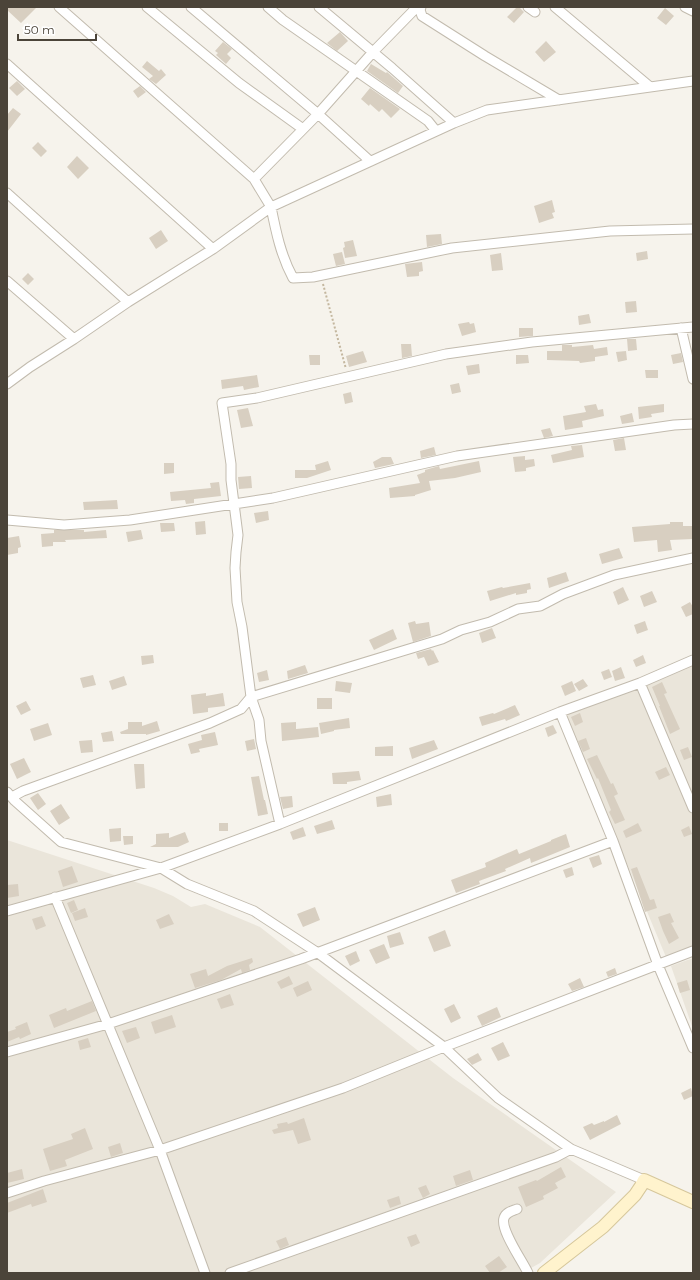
<svg xmlns="http://www.w3.org/2000/svg" width="700" height="1280" viewBox="0 0 700 1280" font-family="Montserrat,sans-serif">
	<style>
		.residential { fill: #eae5da }
		.building { fill: #d8cfc1 }
		.lines { fill: none; stroke-linecap: round; stroke-linejoin: round }
		.street-casing { stroke: #c2bbae; stroke-width: 11 }
		.secondary-casing { stroke: #d6c79b; stroke-width: 14 }
		.path { stroke: #c4b79f; stroke-width: 2; stroke-dasharray: 2 2; stroke-linecap: butt }
		.street { stroke: #fff; stroke-width: 9 }
		.secondary { stroke: #fff3cd; stroke-width: 12 }
	</style>
	<rect width="100%" height="100%" fill="#f6f3ec"/>
	<path class="residential" d="M693,663V947L666,957L565,715Z
		M7,840L154,888L173,896L191,907L205,904L260,927L453,1078L616,1192L540,1263L522,1273H7Z
		M693,958V1029L671,966Z"/>
	<path class="building" d="M7,7H37L21,23L7,10Z
		M517,7H519L524,12L514,23L507,17Z
		M665,8L674,16L666,25L657,18Z
		M340,32L348,41L337,51L327,43Z
		M546,41L556,52L544,62L535,52Z
		M223,42L232,49L227,54L231,58L226,64L216,55L218,53L215,51Z
		M147,61L159,71L161,69L166,75L156,84L149,79L153,76L142,67Z
		M371,64L386,73L387,72L403,86L398,93L367,71Z
		M17,81L25,89L17,96L9,88Z
		M140,86L146,92L138,98L133,91Z
		M370,88L400,109L391,118L382,109L379,112L370,104L369,106L361,99Z
		M13,108L21,114L7,132V115Z
		M38,142L47,151L41,157L32,148Z
		M77,156L89,168L78,179L67,167Z
		M552,200L555,212L552,213L554,218L539,223L534,206Z
		M161,230L168,241L156,249L149,238Z
		M441,234L442,244L427,247L426,235Z
		M353,240L357,256L345,258L343,248L345,247L344,242Z
		M647,251L648,259L637,261L636,253Z
		M342,252L345,264L336,266L333,254Z
		M501,253L503,270L492,271L490,255Z
		M422,262L423,271L419,272V276L407,277L405,264Z
		M28,273L34,279L28,285L22,279Z
		M636,301L637,312L626,313L625,302Z
		M589,314L591,323L579,325L578,316Z
		M469,322L470,324L474,323L476,332L462,336L458,324Z
		M519,328H533V336L519,337Z
		M627,339H636L637,350L628,351Z
		M401,344H411L412,356L402,358Z
		M562,345H572V347L593,345L594,349L607,347L608,355L595,357V361L580,363L579,361L547,360V351H562Z
		M363,351L367,362L349,367L346,356Z
		M626,351L627,360L618,362L616,352Z
		M681,353L683,362L673,364L671,355Z
		M309,355H320V365H310Z
		M516,355H528L529,363L516,364Z
		M479,364L480,373L468,375L466,366Z
		M645,370H658V378H646Z
		M257,375L259,387L244,390L243,386L222,389L221,380Z
		M459,383L461,392L452,394L450,385Z
		M351,392L353,402L345,404L343,394Z
		M596,404L598,410L603,409L604,416L582,421L583,427L565,430L563,416L586,412L584,406Z
		M664,404V412L651,414L652,417L639,419L638,407Z
		M248,408L253,426L241,428L237,410Z
		M632,413L634,422L622,424L620,416Z
		M550,428L553,436L544,438L541,430Z
		M624,438L626,450L615,451L613,440Z
		M582,445L584,457L553,463L551,455L572,450L571,446Z
		M434,447L436,455L421,458L420,451Z
		M525,456V460L534,459L535,466L526,468V471L515,472L513,457Z
		M382,457H391L394,464L375,468L373,462Z
		M328,461L331,470L307,478H295V470H316L315,465Z
		M479,461L481,472L455,478L429,481L431,490L415,495V496L390,498L389,488L420,483L417,475L425,472V470L439,466L440,469Z
		M164,463H174V473L164,474Z
		M251,476L252,488L239,489L238,477Z
		M219,482L221,496L194,499V503L186,504L185,500L171,501L170,492L211,488L210,483Z
		M117,500L118,509L84,510L83,502Z
		M268,511L269,520L256,523L254,513Z
		M205,521L206,534L196,535L195,522Z
		M670,522H683V526H693V539L670,540L672,550L658,552L657,540L634,542L632,527L670,524Z
		M160,523H174L175,531L161,532Z
		M54,530H84V532L106,530L107,538L65,540L66,542H53V546L42,547L41,534L54,533Z
		M141,530L143,539L128,542L126,532Z
		M19,536L21,547L18,548V553L7,555V538Z
		M619,548L623,558L602,564L599,554Z
		M566,572L569,581L549,588L547,578Z
		M530,583L531,589L527,590V593L516,595V593L490,601L487,591L502,587L503,588Z
		M623,587L629,600L618,605L613,592Z
		M652,591L657,602L644,607L640,596Z
		M690,602L693,607V614L686,617L681,607Z
		M415,621L416,624L429,622L431,636L413,642L408,623Z
		M645,621L648,630L637,634L634,625Z
		M492,628L496,638L482,643L479,633Z
		M393,629L397,639L374,650L369,640Z
		M431,649L432,651L433,650L439,662L428,666L424,657L418,659L416,653Z
		M153,655L154,663L142,665L141,656Z
		M643,655L646,663L636,667L633,660Z
		M305,665L308,673L288,679L287,671Z
		M621,667L625,678L615,681L612,671Z
		M609,669L612,677L604,680L601,672Z
		M267,670L269,680L259,682L257,673Z
		M93,675L96,685L83,688L80,678Z
		M124,676L127,685L112,690L109,681Z
		M583,679L588,686L579,691L574,684Z
		M336,681L352,683L350,693L335,691Z
		M572,681L576,691L565,696L561,686Z
		M662,682L667,693L664,694L680,729L670,734L659,706H660L652,687Z
		M206,693V696L223,693L225,706L208,708V712L193,714L191,695Z
		M317,698H332V709H317Z
		M26,701L31,710L21,715L16,706Z
		M515,705L520,715L506,721L505,719L482,726L479,717L493,713L494,714Z
		M580,713L583,722L575,726L571,717Z
		M349,718L350,728L334,730V731L321,734L319,723Z
		M157,721L160,731L146,735V734H121L120,732L128,729V722H142V726Z
		M296,722V729L318,727L319,737L282,741L281,723Z
		M48,723L52,735L34,741L30,729Z
		M553,725L557,733L548,737L545,728Z
		M112,731L114,741L103,742L101,733Z
		M215,732L218,745L199,749L200,752L191,754L188,744L202,740L201,735Z
		M586,738L590,749L583,752L578,741Z
		M254,739L256,749L247,751L245,741Z
		M92,740L93,752L81,753L79,741Z
		M434,740L438,749L412,759L409,748Z
		M393,746V756H375V747Z
		M688,747L692,757L684,760L680,750Z
		M597,755L611,784L613,783L618,794L614,796L625,820L615,824L609,812L611,810L598,778L597,779L587,759Z
		M24,758L31,772L17,779L10,764Z
		M134,764H144L145,788L136,789Z
		M666,767L670,775L659,780L655,772Z
		M359,771L361,780L347,782V784H333L332,773Z
		M259,776L264,800H265L268,814L258,816L251,777Z
		M38,793L46,804L38,810L30,798Z
		M391,794L392,805L377,807L376,797Z
		M292,796L293,807L283,809L280,797Z
		M61,804L70,818L59,825L50,811Z
		M332,820L335,829L317,834L314,826Z
		M219,823H228V831H219Z
		M638,823L642,831L626,838L623,831Z
		M689,826L692,834L684,837L681,830Z
		M303,827L306,836L293,840L290,832Z
		M121,828V841L110,842L109,829Z
		M185,832L189,842L178,847H150L156,844V834L169,833V838Z
		M566,834L570,847L531,863L530,858L505,869L506,871L479,881L480,884L456,893L451,880L486,867L485,863L517,849L519,854L551,841V840Z
		M123,836H133V844L124,845Z
		M599,855L602,864L593,868L589,858Z
		M72,866L78,882L63,887L58,871Z
		M572,867L574,875L566,878L563,870Z
		M637,867L650,900L654,899L657,908L645,912L631,869Z
		M18,884L19,896L7,898V885Z
		M74,900L78,910L71,913L67,903Z
		M315,907L320,920L303,927L297,914Z
		M85,908L88,917L75,921L72,913Z
		M670,913L674,922L671,923L679,938L669,944L663,931L658,917Z
		M169,914L174,924L160,929L156,920Z
		M42,916L46,926L36,930L32,919Z
		M445,930L451,946L434,952L428,937Z
		M400,932L404,944L390,948L387,936Z
		M384,944L390,958L376,964L369,950Z
		M356,951L360,961L350,966L345,956Z
		M252,958L253,962L249,965L250,970L242,973L241,969L221,980L195,988L190,974L206,969L208,976L227,966Z
		M615,968L617,974L608,977L606,972Z
		M289,976L293,984L281,989L277,982Z
		M580,978L584,987L572,991L568,984Z
		M687,980L690,990L680,993L677,983Z
		M308,981L312,990L297,997L293,988Z
		M230,994L234,1005L221,1009L217,999Z
		M92,1001L96,1011L54,1028L49,1015L66,1008L67,1011Z
		M454,1004L461,1018L451,1023L444,1009Z
		M497,1007L501,1017L482,1026L477,1016Z
		M172,1015L176,1027L155,1034L151,1022Z
		M27,1022L31,1034L20,1039L19,1037L7,1042V1032L16,1029L15,1027Z
		M136,1027L140,1038L127,1043L122,1031Z
		M88,1038L91,1047L80,1050L78,1041Z
		M503,1042L510,1056L498,1061L491,1048Z
		M478,1053L482,1060L472,1065L467,1059Z
		M691,1088L693,1096L684,1100L681,1093Z
		M617,1115L621,1124L590,1140L583,1127L592,1123L594,1125L604,1121V1122Z
		M304,1118L311,1140L298,1144L293,1130L274,1134L272,1130L278,1128L277,1124L287,1122L288,1124Z
		M85,1128L93,1149L65,1160L67,1166L50,1171L43,1149L73,1139L71,1134Z
		M120,1143L123,1153L111,1157L108,1147Z
		M561,1167L566,1177L555,1183L558,1188L543,1196L544,1199L526,1207L518,1187L536,1180L537,1181Z
		M22,1169L24,1179L7,1183V1173Z
		M470,1170L473,1180L456,1186L453,1176Z
		M426,1185L430,1194L423,1198L418,1188Z
		M43,1189L47,1202L32,1207L31,1204L7,1213V1203Z
		M399,1196L401,1204L390,1208L387,1200Z
		M416,1234L420,1243L411,1247L407,1237Z
		M286,1237L289,1245L280,1249L276,1241Z
		M499,1256L507,1267L498,1273H490L485,1266Z"/>
	<g class="lines">
		<g class="street-casing">
			<path id="street" d="M147,7L239,83L303,129
				M191,7L318,114L370,161
				M268,7L283,20L428,121L436,131
				M319,7L392,68L454,123
				M421,7L420,10L422,16L485,56L559,100
				M528,7L535,12
				M555,7L649,86
				M685,7L693,11
				M7,64L213,249
				M693,81L487,110L454,123L271,207C276,232 281,256 293,278L313,277L452,248L610,231L693,229
				M254,179L318,114L373,52L417,7
				M7,193L128,302
				M7,281L74,339L128,302L213,249L271,207L254,179L59,7
				M681,328L693,379
				M7,384L30,367L74,339
				M7,520L64,525L130,520L273,498L457,456L674,425L693,424
				M640,683L693,808
				M560,712L613,841L658,965L693,1048
				M7,792L15,801L61,842L161,868L187,884L254,911L318,953L444,1047L498,1098L571,1149L644,1180
				M12,797L23,791L210,723L241,709L251,697L442,639L461,630L490,622L518,609L540,606L563,594L614,575L693,558
				M280,824L261,741L259,720L251,697L242,627L237,602L235,568L236,552L238,535L231,480V464L222,403L257,398L446,354L532,342L693,327
				M55,897L160,1150L205,1273
				M7,911L161,868L280,824L560,712L640,683L693,660
				M7,1052L108,1024L301,959L613,841
				M7,1193L44,1181L160,1150L343,1088L444,1047L693,951
				M517,1209C512,1211 506,1212 504,1218C500,1230 522,1260 528,1273
				M230,1273L556,1157L571,1149"/>
		</g>
		<g class="secondary-casing">
			<path id="secondary" d="M544,1273L603,1227L635,1195L641,1186L644,1180L693,1202"/>
		</g>
		<path class="path" d="M323,284L346,369"/>
		<use href="#street" class="street"/>
		<use href="#secondary" class="secondary"/>
	</g>
	<rect width="700" height="1280" fill="none" stroke="#4b4439" stroke-width="16"/>
	<path d="M18 34v6h78v-6" fill="none" stroke="#4b4439" stroke-width="2"/>
	<text x="24" y="34" font-size="12" fill="#4b4439" stroke="#ffffff" stroke-width="3" paint-order="stroke">50 m</text>
</svg>
